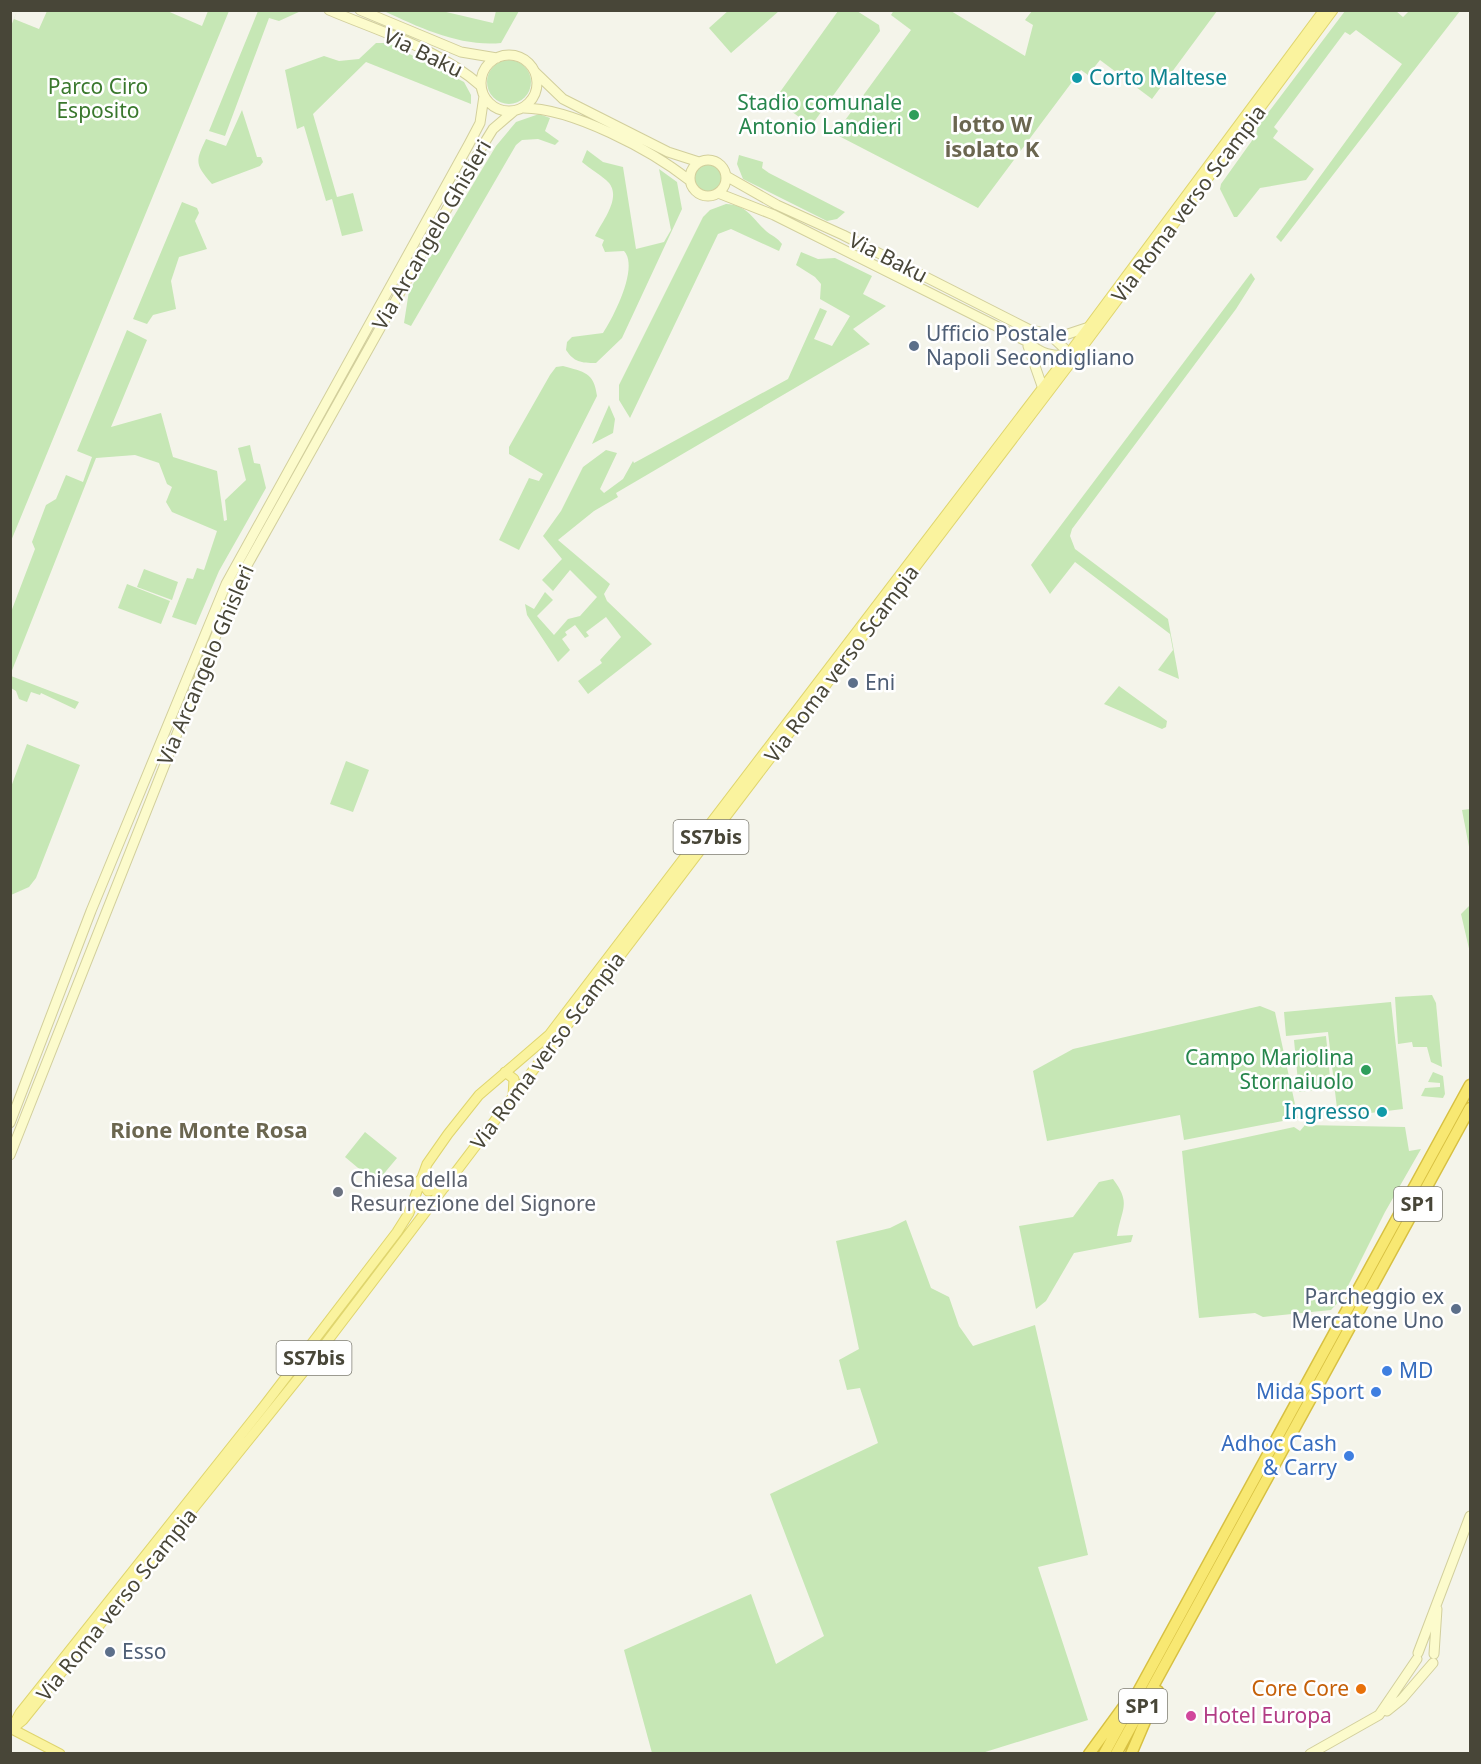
<svg xmlns="http://www.w3.org/2000/svg" width="1481" height="1764" viewBox="0 0 1481 1764" font-family="'Noto Sans',sans-serif">
	<style>
		.green { fill: #c6e7b5 }
		.lines { fill: none; stroke-linecap: round; stroke-linejoin: round }
		.secondary-casing { stroke: #d2cf9c; stroke-width: 11 }
		.primary-casing { stroke: #dfd56e; stroke-width: 11 }
		.highway-casing { stroke: #d7c042; stroke-width: 13 }
		.secondary { stroke: #fcfbcc; stroke-width: 9 }
		.primary { stroke: #faf39e; stroke-width: 9 }
		.highway { stroke: #f8e872; stroke-width: 10 }
		.culture-dot { fill: #0f9aa8; stroke: #fff; stroke-width: 2 }
		.leisure-dot { fill: #2e9e5b; stroke: #fff; stroke-width: 2 }
		.service-dot { fill: #5c6f8a; stroke: #fff; stroke-width: 2 }
		.worship-dot { fill: #6b7280; stroke: #fff; stroke-width: 2 }
		.shop-dot { fill: #3f7fe0; stroke: #fff; stroke-width: 2 }
		.food-dot { fill: #e8710a; stroke: #fff; stroke-width: 2 }
		.hotel-dot { fill: #d1479c; stroke: #fff; stroke-width: 2 }
		.labels { text-anchor: middle; stroke-width: 5; stroke-linejoin: round; paint-order: stroke }
		.shield { fill: #fff; stroke: #7f7e74; stroke-width: 1.5 }
		.shield-label { font-size: 20px; font-weight: bold; fill: #484638 }
		.street-label { font-size: 21px; fill: #484638; stroke: #fff }
		.culture-label { font-size: 21px; fill: #0d838f; stroke: #fff; text-anchor: start }
		.park-label { font-size: 21px; fill: #3a782d; stroke: #fff }
		.leisure-label { font-size: 21px; fill: #27864d; stroke: #fff; text-anchor: end }
		.service-label { font-size: 21px; fill: #4e5e75; stroke: #fff; text-anchor: start }
		.worship-label { font-size: 21px; fill: #5b616d; stroke: #fff; text-anchor: start }
		.shop-label { font-size: 21px; fill: #366cbe; stroke: #fff; text-anchor: end }
		.food-label { font-size: 21px; fill: #c56008; stroke: #fff; text-anchor: end }
		.hotel-label { font-size: 21px; fill: #b23c85; stroke: #fff; text-anchor: start }
		.neighbourhood-label { font-size: 22px; font-weight: bold; fill: #6b6650; stroke: #fff }
	</style>
	<rect width="100%" height="100%" fill="#f4f4ea"/>
	<path class="green" d="M165,10L202,26L208,11H229L11,541V26L17,11L14,19L39,29L47,11Z
		M729,10H779V11L731,53L709,28Z
		M894,10L951,11L1025,56L1033,25L1025,20L1032,11H1217L1152,99L1100,60L1088,75L1081,70L978,208L835,134L911,30L891,15Z
		M258,11H301L279,21L269,18L225,136L209,131Z
		M384,11H442L493,23L496,11H519L501,43C461,47 420,28 384,11Z
		M838,11H857L879,25L880,31L811,126L775,99Z
		M1345,11H1396L1403,17L1409,11H1460L1281,242L1276,237L1402,64L1356,30L1350,35L1345,32L1274,127L1278,131L1273,138L1314,169L1306,180L1260,188L1237,217H1234L1220,189L1221,184L1256,135L1258,126Z
		M376,43H388L464,82L471,95V104L366,62L313,114L337,197L353,193L363,231L342,236L332,199L326,201L304,126L297,129L285,70L324,56L339,61L359,59Z
		M487 82a22 22 0 1 1 44 0a22 22 0 1 1-44 0Z
		M242,110L257,157H261L263,162L260,166L212,184C195,164 195,162 206,139L226,146Z
		M539,114L550,118L545,131L559,141L555,145L538,139L522,140L516,145L411,326L404,323L409,291L496,146L516,122Z
		M587,150L603,162L623,167L636,249L664,242L671,230L659,169L677,182L682,209L622,338L596,363C581,363 574,362 566,350L567,342L572,337L603,333C614,316 639,267 624,251L605,252L602,245L604,240L595,236C603,220 624,195 606,180C598,173 590,169 582,162Z
		M739,155L763,162L762,168L769,173L845,212L837,219L827,221L743,179L737,164Z
		M694 178a14 14 0 1 1 28 0a14 14 0 1 1-28 0Z
		M182,202L197,208L199,213L195,221L207,249L179,257L171,281L176,309L153,315L147,324L133,319Z
		M726,204C747,205 752,218 766,231C772,236 777,237 782,244L779,251L731,229L718,234L630,418L619,400V385L703,217L710,210Z
		M801,252L818,259L835,258L872,276L863,294L886,306L853,329L870,344L616,493L618,497L594,511L558,540L610,584L604,594L607,601L652,644L588,694L578,681L602,663L600,660L621,637L606,617L586,632L589,636L585,638L575,625L565,632L567,635L562,639L570,650L558,662L527,615L525,604L534,609L545,592L553,600L537,616L554,635L568,619L580,616L597,597L570,570L553,591L542,580L562,559L543,536L561,511L583,467L606,450L617,453L600,489L604,493L623,479L633,461L634,463L788,379L820,308L827,311L814,339L832,346L850,316L820,299L821,284L815,277L796,265Z
		M1251,273L1255,279L1236,309L1072,529L1070,536L1075,549L1168,619L1179,679L1158,670L1173,650L1170,634L1075,562L1050,594L1031,565Z
		M127,330L147,340L111,427L161,413L173,457L217,471L224,521L227,520L225,500L246,480L238,448L250,445L254,463L260,464L266,488L219,571L196,625L172,617L187,578L193,579L197,568L204,570L217,531L172,512L166,502L172,487L167,484L159,463L135,455L96,458L11,673V612L35,549L32,542L46,505L56,499L66,475L83,482L92,457L77,451Z
		M563,366C584,372 594,372 597,396L519,550L499,540L529,478L539,481L543,474L509,454V447L550,375L556,367Z
		M609,405L615,419L613,433L592,444Z
		M144,569L178,582L172,600L137,587Z
		M127,584L170,601L161,624L118,608Z
		M10,676H11L79,702L75,709L41,693L40,695L31,692L27,702L19,699L16,691L11,688Z
		M1119,686L1167,721L1166,727L1162,729L1104,704Z
		M27,744L80,765L36,878L29,887L11,895V787Z
		M346,761L369,770L353,812L330,804Z
		M1470,809V852L1462,810Z
		M1470,905V953L1461,914Z
		M1432,995L1436,1003L1442,1067L1431,1062L1427,1047H1413L1412,1042L1398,1044L1395,997Z
		M1391,1002L1403,1109L1338,1117L1328,1032L1286,1036L1284,1012Z
		M1260,1006L1275,1012L1298,1118L1184,1140L1180,1115L1047,1141L1033,1071L1073,1049Z
		M1326,1036L1331,1088L1299,1092L1294,1040Z
		M1433,1072L1443,1076L1445,1094L1443,1098L1421,1096L1425,1088L1440,1087V1083L1428,1082Z
		M1305,1125L1405,1127L1409,1151L1421,1149L1385,1212L1342,1298L1331,1310L1263,1317L1255,1313L1199,1318L1182,1151L1294,1127L1300,1131Z
		M365,1132L397,1158L376,1183L345,1157Z
		M1113,1179C1132,1204 1121,1209 1117,1236L1133,1235L1131,1242L1074,1253L1046,1301L1036,1309L1019,1226L1073,1217L1099,1182Z
		M906,1220L931,1288L949,1297L959,1326L973,1346L1035,1325L1088,1555L1038,1567L1088,1720L982,1753H652L624,1650L751,1594L776,1664L824,1636L770,1494L878,1443L860,1388L847,1390L839,1360L859,1349L836,1241L890,1228Z"/>
	<g class="lines">
		<g class="secondary-casing">
			<path id="secondary" d="M329,10C381,32 439,49 481,86
				M360,10L461,52L497,58
				M481 83a28 28 0 1 1 56 0a28 28 0 1 1-56 0Z
				M535,72L563,99L668,152L699,162
				M523,108C572,108 651,150 689,180
				M690 178a18 18 0 1 1 36 0a18 18 0 1 1-36 0Z
				M726,176L777,205L843,235L1028,329L1059,337L1086,328
				M718,193L774,215L1026,341C1041,354 1051,357 1072,355
				M1051,336L1065,349L1067,361
				M1028,346L1042,386
				M10,1123L91,911L226,584L469,144L480,123L484,96
				M10,1155L236,585L480,150L493,129L514,111
				M1418,1653L1470,1516
				M1434,1654L1437,1609
				M1387,1711L1402,1699L1433,1663
				M1310,1754L1379,1715L1417,1659"/>
		</g>
		<g class="primary-casing">
			<path id="primary" d="M505,1072L514,1079L513,1096
				M420,1180L428,1191L444,1188
				M13,1726L20,1713L264,1406L397,1232L409,1213L427,1164L448,1134L479,1095L549,1035L1067,356L1324,10
				M10,1728L60,1754
				M12,1729L23,1720L313,1360L1072,361L1333,10"/>
		</g>
		<g class="highway-casing">
			<path id="highway" d="M1089,1754L1127,1702
				M1104,1754L1470,1085
				M1116,1754L1470,1108
				M1131,1754L1158,1691"/>
		</g>
		<use href="#secondary" class="secondary"/>
		<use href="#primary" class="primary"/>
		<use href="#highway" class="highway"/>
	</g>
	<g class="culture-dot">
		<circle cx="1077" cy="78" r="6"/>
		<circle cx="1382" cy="1112" r="6"/>
	</g>
	<g class="leisure-dot">
		<circle cx="914" cy="115" r="6"/>
		<circle cx="1366" cy="1070" r="6"/>
	</g>
	<g class="service-dot">
		<circle cx="914" cy="346" r="6"/>
		<circle cx="853" cy="683" r="6"/>
		<circle cx="1456" cy="1309" r="6"/>
		<circle cx="110" cy="1652" r="6"/>
	</g>
	<circle class="worship-dot" cx="338" cy="1192" r="6"/>
	<g class="shop-dot">
		<circle cx="1387" cy="1371" r="6"/>
		<circle cx="1376" cy="1392" r="6"/>
		<circle cx="1349" cy="1456" r="6"/>
	</g>
	<circle class="food-dot" cx="1361" cy="1689" r="6"/>
	<circle class="hotel-dot" cx="1191" cy="1716" r="6"/>
	<g class="labels">
		<g class="shield">
			<rect x="673.5" y="820" width="75" height="34" rx="4.5"/>
			<rect x="1394" y="1187" width="48" height="34" rx="4.5"/>
			<rect x="276.5" y="1341" width="75" height="34" rx="4.5"/>
			<rect x="1119" y="1689" width="48" height="34" rx="4.5"/>
		</g>
		<g class="shield-label">
			<text x="711" y="844">SS7bis</text>
			<text x="1418" y="1211">SP1</text>
			<text x="314" y="1365">SS7bis</text>
			<text x="1143" y="1713">SP1</text>
		</g>
		<g class="street-label">
			<text transform="translate(423 53) rotate(26)" y="7">Via Baku</text>
			<text transform="translate(1189 204) rotate(-53)" y="7">Via Roma verso Scampia</text>
			<text transform="translate(432 235) rotate(-60)" y="7">Via Arcangelo Ghisleri</text>
			<text transform="translate(888 258) rotate(27)" y="7">Via Baku</text>
			<text transform="translate(842 664) rotate(-53)" y="7">Via Roma verso Scampia</text>
			<text transform="translate(206 665) rotate(-67)" y="7">Via Arcangelo Ghisleri</text>
			<text transform="translate(548 1051) rotate(-53)" y="7">Via Roma verso Scampia</text>
			<text transform="translate(117 1605) rotate(-51)" y="7">Via Roma verso Scampia</text>
		</g>
		<g class="culture-label">
			<text x="1089" y="85">Corto Maltese</text>
			<text x="1370" y="1119" text-anchor="end">Ingresso</text>
		</g>
		<g class="park-label">
			<text x="98" y="94">Parco Ciro<tspan x="98" dy="24">Esposito</tspan></text>
		</g>
		<g class="leisure-label">
			<text x="902" y="110">Stadio comunale<tspan x="902" dy="24">Antonio Landieri</tspan></text>
			<text x="1354" y="1065">Campo Mariolina<tspan x="1354" dy="24">Stornaiuolo</tspan></text>
		</g>
		<g class="service-label">
			<text x="926" y="341">Ufficio Postale<tspan x="926" dy="24">Napoli Secondigliano</tspan></text>
			<text x="865" y="690">Eni</text>
			<text x="1444" y="1304" text-anchor="end">Parcheggio ex<tspan x="1444" dy="24">Mercatone Uno</tspan></text>
			<text x="122" y="1659">Esso</text>
		</g>
		<g class="worship-label">
			<text x="350" y="1187">Chiesa della<tspan x="350" dy="24">Resurrezione del Signore</tspan></text>
		</g>
		<g class="shop-label">
			<text x="1399" y="1378" text-anchor="start">MD</text>
			<text x="1364" y="1399">Mida Sport</text>
			<text x="1337" y="1451">Adhoc Cash<tspan x="1337" dy="24">&amp; Carry</tspan></text>
		</g>
		<g class="food-label">
			<text x="1349" y="1696">Core Core</text>
		</g>
		<g class="hotel-label">
			<text x="1203" y="1723">Hotel Europa</text>
		</g>
		<g class="neighbourhood-label">
			<text x="992" y="132">lotto W<tspan x="992" dy="25">isolato K</tspan></text>
			<text x="209" y="1138">Rione Monte Rosa</text>
		</g>
	</g>
	<rect width="1481" height="1764" fill="none" stroke="#484638" stroke-width="24"/>
</svg>
